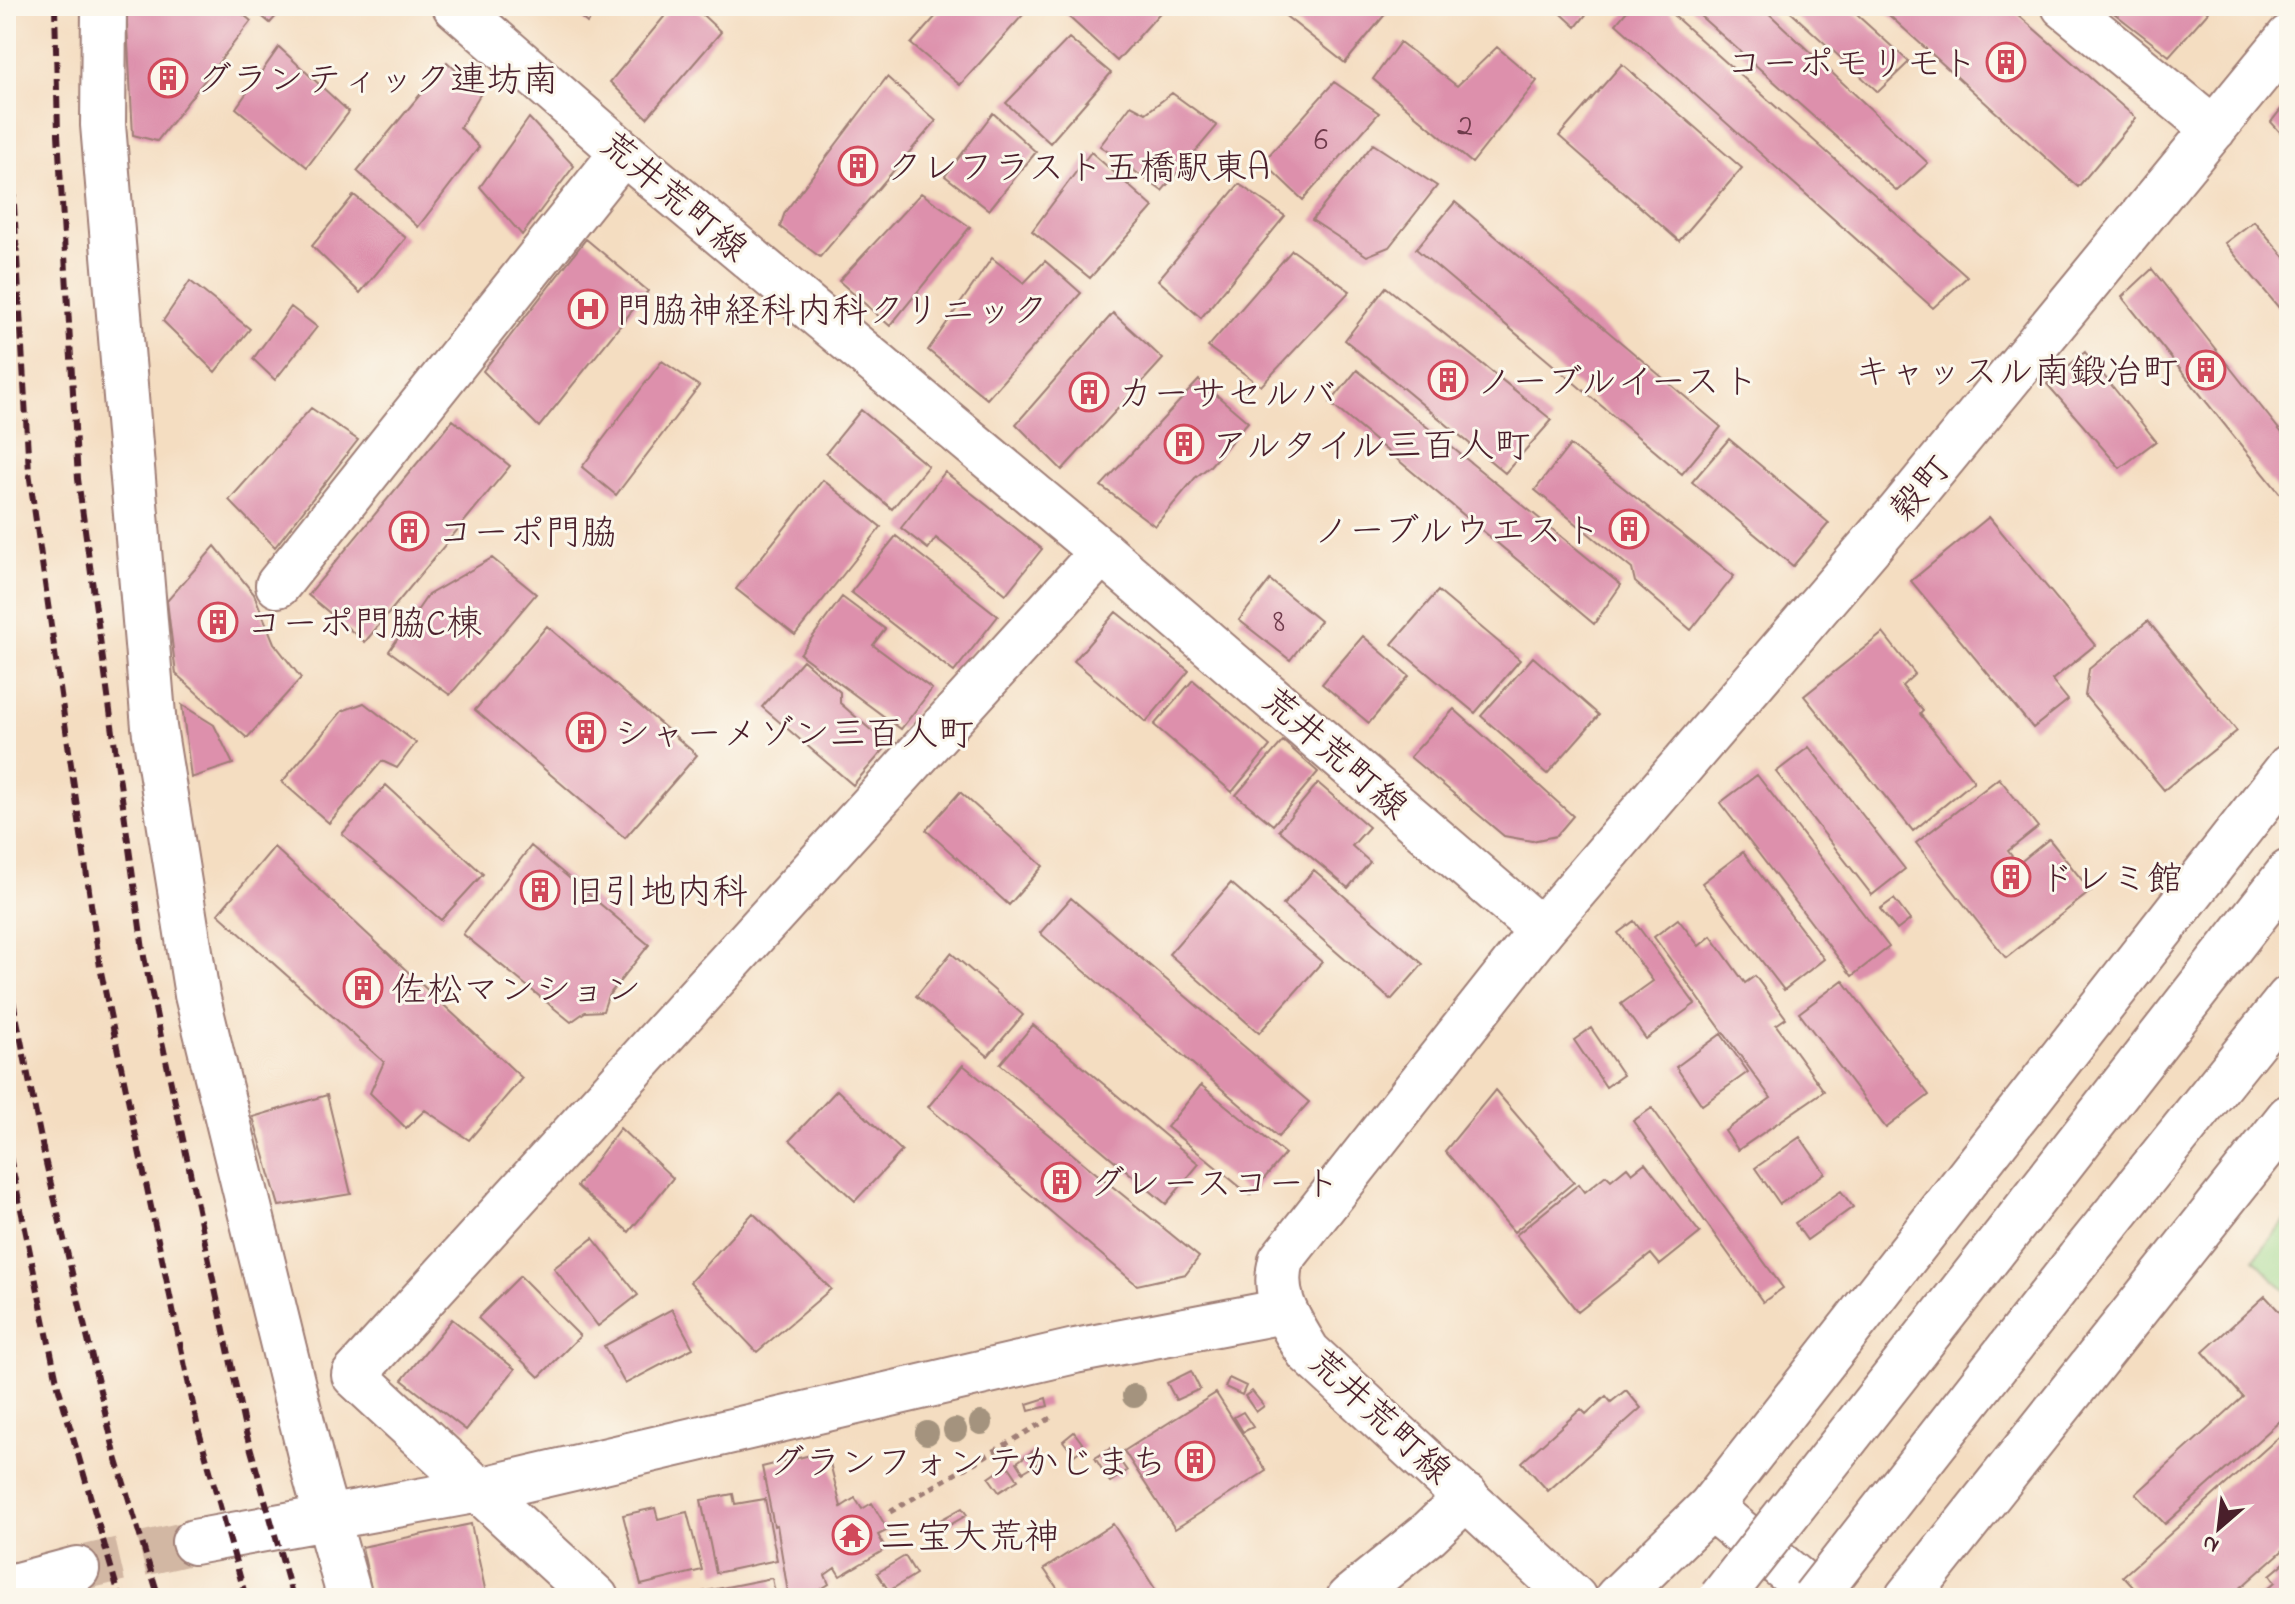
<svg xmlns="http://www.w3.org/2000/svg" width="2295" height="1604" viewBox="0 0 2295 1604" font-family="'Indie Flower','Klee One',sans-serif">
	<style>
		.green { fill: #9ed78a; stroke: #747b5a; stroke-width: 2 }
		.building { fill: #dd90ac }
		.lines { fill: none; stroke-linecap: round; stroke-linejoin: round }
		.minor-tunnel { stroke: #d2b7a3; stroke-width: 44; stroke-dasharray: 44 22; stroke-linecap: butt }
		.minor-casing { stroke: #9f7e76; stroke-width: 48 }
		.major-casing { stroke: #9f7e76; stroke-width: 48 }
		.path { stroke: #9f7e76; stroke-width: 5; stroke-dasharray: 6 6; stroke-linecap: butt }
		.minor { stroke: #fff; stroke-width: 44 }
		.major { stroke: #fff; stroke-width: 44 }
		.rail { stroke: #4a1f2b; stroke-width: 6; stroke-dasharray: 12 6; stroke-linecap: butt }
		.minor-bridge-casing { stroke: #9f7e76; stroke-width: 48; stroke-linecap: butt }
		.minor-bridge { stroke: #fff; stroke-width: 44 }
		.tree { fill: #a4937e }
		.labels { text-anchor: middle; stroke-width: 6; stroke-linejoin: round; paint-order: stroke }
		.number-label { font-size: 32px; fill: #6f3b4b }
		.poi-label { font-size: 36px; fill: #4a1f2b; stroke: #fbf7ec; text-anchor: start }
		.street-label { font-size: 36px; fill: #4a1f2b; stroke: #fbf7ec }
	</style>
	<rect width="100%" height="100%" fill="#fbf7ec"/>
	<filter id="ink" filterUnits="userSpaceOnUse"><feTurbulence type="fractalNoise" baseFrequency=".0125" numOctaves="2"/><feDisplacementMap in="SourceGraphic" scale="16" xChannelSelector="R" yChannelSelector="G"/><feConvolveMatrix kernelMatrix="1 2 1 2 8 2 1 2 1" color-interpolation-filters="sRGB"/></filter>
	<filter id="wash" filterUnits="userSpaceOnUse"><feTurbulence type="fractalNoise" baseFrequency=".006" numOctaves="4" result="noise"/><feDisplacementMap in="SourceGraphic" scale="32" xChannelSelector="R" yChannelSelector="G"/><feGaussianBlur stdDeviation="1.8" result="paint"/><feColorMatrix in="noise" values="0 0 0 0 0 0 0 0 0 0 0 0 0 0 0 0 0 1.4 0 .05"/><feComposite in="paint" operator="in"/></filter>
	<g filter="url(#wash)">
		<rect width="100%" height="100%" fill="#f4ddc1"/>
		<path class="green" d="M2289,1216V1295L2254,1259Z"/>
		<g id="blocks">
			<path class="building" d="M126,6H233L251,21L157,141L133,135Z
				M250,6H285L270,23Z
				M568,6H602L587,23Z
				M673,6H693L721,32L647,118L610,82Z
				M945,6H1031L960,85L911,44Z
				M1060,6H1166L1117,61L1059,8Z
				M1273,6H1392L1345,63Z
				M1553,6H1593L1576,27Z
				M1631,6H1663L1967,277L1933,308L1616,24Z
				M1689,6H1761L1928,163L1897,191Z
				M1784,6H1847L1909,62L1878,92Z
				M1879,6H2008L2136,118L2078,187Z
				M2105,6H2201L2208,12L2169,56Z
				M1069,38L1111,73L1050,143L1006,103Z
				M1400,42L1457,86L1497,47L1537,81L1472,163L1373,79Z
				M279,47L349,112L307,167L236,108Z
				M447,62L481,93L460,127L479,147L418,227L357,171Z
				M1622,64L1742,168L1679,241L1559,136Z
				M887,77L936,121L820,257L780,227L785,212Z
				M1334,82L1379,113L1303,200L1263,162Z
				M1172,93L1217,126L1162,191L1100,146L1131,105L1146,113Z
				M2289,99V142L2271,122Z
				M993,113L1036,152L989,210L945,176Z
				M529,118L574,166L522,235L480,187Z
				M1373,144L1437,186L1389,247L1367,256L1312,220Z
				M1091,152L1153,207L1090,278L1032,231Z
				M1239,184L1285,216L1201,318L1158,280Z
				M921,193L970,227L890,326L839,281Z
				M354,195L406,238L360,293L312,246Z
				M1455,202L1721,427L1682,474L1416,249Z
				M2254,221L2289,262V320L2225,243Z
				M586,239L648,291L539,427L483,371Z
				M1292,250L1350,291L1261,386L1208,347Z
				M992,258L1024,283L1045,261L1081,293L987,399L928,350Z
				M2152,269L2289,442V505L2122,297Z
				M190,281L250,329L215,372L163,321Z
				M1386,287L1552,420L1505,473L1345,340Z
				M291,307L317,327L275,380L253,359Z
				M1113,313L1163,359L1062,470L1016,424Z
				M2085,352L2156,441L2120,468L2047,384Z
				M662,361L699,386L616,495L582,467Z
				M1357,370L1621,585L1594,624L1330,403Z
				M1199,380L1248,422L1210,466L1195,478L1155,526L1101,486Z
				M311,408L358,440L275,547L229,500Z
				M861,410L928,466L892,509L826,453Z
				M453,420L510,466L365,642L308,595Z
				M1729,439L1829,523L1793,566L1692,482Z
				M1570,445L1734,576L1691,630L1635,582L1632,569L1535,490Z
				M945,472L1042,549L1006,594L936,538L928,549L901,528Z
				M823,480L881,527L795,635L736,589Z
				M1989,517L2095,645L2052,680L2068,700L2033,728L1911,581Z
				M896,536L998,616L954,672L851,592Z
				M215,546L254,594L274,643L301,678L247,738L176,674L167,601Z
				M492,558L536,594L450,695L389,651L428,595Z
				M1270,580L1320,621L1290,660L1239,620Z
				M1438,591L1520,660L1475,713L1392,644Z
				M842,597L885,629L873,645L932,689L901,729L800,654Z
				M1116,612L1189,671L1146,722L1074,661Z
				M2148,621L2237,731L2164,790L2085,696L2089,669Z
				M547,626L697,755L625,838L475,710Z
				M1883,633L1915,674L1902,686L1923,711L1920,714L1974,781L1913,831L1804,696Z
				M1363,636L1409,676L1369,723L1322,684Z
				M1533,657L1599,715L1547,774L1481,716Z
				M803,660L840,692V703L888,745L853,785L762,707Z
				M1193,680L1270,746L1232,792L1154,725Z
				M364,703L416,743L397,768L382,761L329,823L282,782L342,711Z
				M182,705L214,725L233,764L191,778Z
				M1454,709L1573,816L1556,836L1532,841L1504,836L1410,757Z
				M1283,741L1318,772L1273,825L1236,795Z
				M1809,747L1905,869L1872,895L1776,772Z
				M1757,775L1889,947L1852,976L1720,803Z
				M1999,778L2038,827L2008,851L2018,864L2049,839L2091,891L2006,958L1916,843Z
				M1318,783L1369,827L1352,846L1370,862L1348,888L1279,830Z
				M386,785L483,874L441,920L342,834Z
				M960,792L1043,866L1009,905L926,830Z
				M531,846L649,945L608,996L603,1011L585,1012L571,1022L463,934Z
				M274,847L522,1078L469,1140L425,1110L406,1128L370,1093L384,1062L218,914Z
				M1743,852L1824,959L1784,990L1702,883Z
				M1314,870L1423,964L1391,1000L1283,905Z
				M1231,883L1322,962L1259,1033L1169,954Z
				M1071,898L1309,1102L1278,1137L1040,933Z
				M1894,899L1910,920L1897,930L1880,909Z
				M1678,919L1699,946L1711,936L1745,983L1755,976L1786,1018L1776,1025L1824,1091L1738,1150L1725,1131L1771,1098L1654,937Z
				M1634,921L1695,1004L1646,1039L1621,1004L1653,981L1618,933Z
				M951,953L1023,1015L988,1056L916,996Z
				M1843,980L1929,1095L1886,1128L1799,1013Z
				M1033,1025L1199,1164L1166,1204L1000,1064Z
				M1591,1028L1623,1075L1606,1087L1574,1040Z
				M1721,1034L1748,1072L1702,1105L1676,1067Z
				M963,1065L1199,1257L1186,1274L1137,1285L928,1107Z
				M1201,1085L1285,1154L1250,1195L1167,1127Z
				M837,1090L902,1151L855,1201L790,1140Z
				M1495,1090L1574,1182L1514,1232L1445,1151Z
				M327,1095L351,1194L279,1206L253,1117Z
				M1652,1108L1783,1288L1763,1302L1633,1121Z
				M620,1128L673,1178L629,1232L577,1186Z
				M1800,1137L1825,1173L1780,1204L1755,1168Z
				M1645,1163L1700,1233L1660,1265L1651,1254L1578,1312L1516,1235L1579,1184L1585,1192L1606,1175L1611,1180L1627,1167L1632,1173Z
				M1841,1191L1853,1207L1807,1240L1795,1223Z
				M753,1213L831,1289L757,1352L690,1282Z
				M593,1238L638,1295L598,1326L554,1268Z
				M520,1276L580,1336L539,1377L478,1318Z
				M2265,1296L2289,1322V1413L2165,1524L2136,1494L2243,1397L2203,1352Z
				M672,1309L693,1348L625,1384L604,1346Z
				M452,1319L515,1369L466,1430L402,1380Z
				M1191,1371L1200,1389L1176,1400L1167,1383Z
				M1229,1378L1246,1386L1242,1395L1225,1387Z
				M1626,1390L1641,1408L1548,1491L1522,1462L1581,1409L1586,1414L1606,1396L1611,1402Z
				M1252,1391L1264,1406L1256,1412L1245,1396Z
				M1216,1393L1266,1471L1175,1529L1124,1451Z
				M1046,1398L1048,1406L1029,1411L1027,1404Z
				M1243,1412L1253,1427L1243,1432L1234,1417Z
				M2289,1428V1545L2229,1598H2143L2123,1576Z
				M1074,1432L1085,1447L1074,1455L1063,1441Z
				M1111,1448L1127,1471L1110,1482L1095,1458Z
				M827,1451L841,1507L855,1498L862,1509L872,1503L888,1530L878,1535L886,1549L840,1576L835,1568L825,1575L829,1584L821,1589L824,1595L819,1598H791L788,1593L777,1525L774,1526L762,1467Z
				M1033,1451L1040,1462L1023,1472L1017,1462Z
				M1008,1465L1018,1480L999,1492L989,1478Z
				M733,1494L735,1504L765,1499L777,1560L716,1573L701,1500Z
				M655,1508L658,1519L687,1512L702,1570L641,1585L623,1515Z
				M962,1508L967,1515L934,1534L929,1526Z
				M471,1524L487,1598H373L362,1547Z
				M1113,1524L1161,1598H1064L1044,1569Z
				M905,1556L916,1574L889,1591L877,1573Z
				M2289,1559V1598H2257L2275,1582L2270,1575Z
				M772,1578L776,1598H692L691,1594Z
				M958,1591L962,1598H945Z"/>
		</g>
	</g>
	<g filter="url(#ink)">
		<use href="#blocks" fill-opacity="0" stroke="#9f7e76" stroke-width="2"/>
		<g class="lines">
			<path class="minor-tunnel" d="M77,1569L194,1542"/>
			<g class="minor-casing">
				<path id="minor" d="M104,6L103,125L154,727L197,995L315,1475L350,1598
					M2064,6L2214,129
					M278,585L623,152
					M1541,930L1900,511L2289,37
					M2020,1217L2289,872
					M2079,1259L2289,998
					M1710,1507L1820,1598
					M194,1542L479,1490L1075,1351L1284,1311
					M6,1588L77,1569
					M596,1598L354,1375L1102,552
					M1349,1598L1428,1534L1467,1497
					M1617,1598L1710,1507L2289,767
					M1907,1598L2289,1117"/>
			</g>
			<g class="major-casing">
				<path id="major" d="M455,6L623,152L1102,552L1541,930L1281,1260C1271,1297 1290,1321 1308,1352L1574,1598"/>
			</g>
			<path class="path" d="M890,1512L1049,1419L1046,1415"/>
			<use href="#minor" class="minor"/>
			<use href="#major" class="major"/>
			<path class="rail" d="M12,6L10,133L29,472L100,967L198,1428L246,1598
				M55,6L58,134L78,479L144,957L245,1429L293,1598
				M6,966L45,1159L115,1454L159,1598
				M6,1138L58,1386L120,1598"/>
			<g class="minor-bridge-casing">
				<path id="minor-bridge" d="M1721,1598L2020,1217
					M1814,1598L2079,1259"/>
			</g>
			<use href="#minor-bridge" class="minor-bridge"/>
		</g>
		<g class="tree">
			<circle cx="1134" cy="1396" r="12"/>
			<circle cx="981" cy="1423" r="12"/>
			<circle cx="955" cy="1430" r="12"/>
			<circle cx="927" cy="1433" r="12"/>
		</g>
	</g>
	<defs>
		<g id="building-ring" transform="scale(2)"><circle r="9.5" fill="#fbf7ec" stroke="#d1495b" stroke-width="1.5"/><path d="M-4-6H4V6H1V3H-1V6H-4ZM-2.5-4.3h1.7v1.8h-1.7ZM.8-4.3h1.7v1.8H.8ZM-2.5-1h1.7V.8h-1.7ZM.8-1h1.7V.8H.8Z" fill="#d1495b"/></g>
		<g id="hospital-ring" transform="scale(2)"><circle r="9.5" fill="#fbf7ec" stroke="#d1495b" stroke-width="1.5"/><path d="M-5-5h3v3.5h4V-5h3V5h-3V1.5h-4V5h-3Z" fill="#d1495b"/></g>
		<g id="temple-ring" transform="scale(2)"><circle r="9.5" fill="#fbf7ec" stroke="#d1495b" stroke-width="1.5"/><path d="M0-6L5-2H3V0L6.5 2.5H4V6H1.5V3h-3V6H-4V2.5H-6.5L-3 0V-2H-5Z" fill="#d1495b"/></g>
	</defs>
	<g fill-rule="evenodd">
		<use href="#building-ring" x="2006" y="62"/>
		<use href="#building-ring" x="168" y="78"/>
		<use href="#building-ring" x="858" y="166"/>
		<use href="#hospital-ring" x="588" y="309"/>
		<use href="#building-ring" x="2206" y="370"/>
		<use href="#building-ring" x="1448" y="380"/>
		<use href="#building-ring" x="1089" y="392"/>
		<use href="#building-ring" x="1184" y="444"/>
		<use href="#building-ring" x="1629" y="529"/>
		<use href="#building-ring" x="409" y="531"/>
		<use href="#building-ring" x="218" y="622"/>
		<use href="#building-ring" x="586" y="732"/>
		<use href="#building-ring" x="2011" y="877"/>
		<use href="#building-ring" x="540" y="890"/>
		<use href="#building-ring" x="363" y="988"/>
		<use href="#building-ring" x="1061" y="1182"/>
		<use href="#building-ring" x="1195" y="1461"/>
		<use href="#temple-ring" x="852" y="1535"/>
	</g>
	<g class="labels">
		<g class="number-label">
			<text x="1465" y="135">2</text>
			<text x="1321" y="149">6</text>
			<text x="1279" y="631">8</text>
		</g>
		<g class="poi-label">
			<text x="1978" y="75" text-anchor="end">コーポモリモト</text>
			<text x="196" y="91">グランティック連坊南</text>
			<text x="886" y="179">クレフラスト五橋駅東A</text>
			<text x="616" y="322">門脇神経科内科クリニック</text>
			<text x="2178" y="383" text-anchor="end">キャッスル南鍛冶町</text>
			<text x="1476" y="393">ノーブルイースト</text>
			<text x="1117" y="405">カーサセルバ</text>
			<text x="1212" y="457">アルタイル三百人町</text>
			<text x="1601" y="542" text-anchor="end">ノーブルウエスト</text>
			<text x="437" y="544">コーポ門脇</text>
			<text x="246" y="635">コーポ門脇C棟</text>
			<text x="614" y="745">シャーメゾン三百人町</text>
			<text x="2039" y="890">ドレミ館</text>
			<text x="568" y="903">旧引地内科</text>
			<text x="391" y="1001">佐松マンション</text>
			<text x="1089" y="1195">グレースコート</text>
			<text x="1167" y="1474" text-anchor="end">グランフォンテかじまち</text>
			<text x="880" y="1548">三宝大荒神</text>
		</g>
		<g class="street-label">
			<text transform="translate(675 195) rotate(40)" y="13">荒井荒町線</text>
			<text transform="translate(1919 487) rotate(-50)" y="13">穀町</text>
			<text transform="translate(1336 752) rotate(41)" y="13">荒井荒町線</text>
			<text transform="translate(1381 1415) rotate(43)" y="13">荒井荒町線</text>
		</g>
	</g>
	<rect width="2295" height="1604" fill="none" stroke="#fbf7ec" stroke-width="32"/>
	<g transform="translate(2219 1528) rotate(208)" stroke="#fbf7ec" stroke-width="6" paint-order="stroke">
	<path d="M0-6L14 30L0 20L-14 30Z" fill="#4a1f2b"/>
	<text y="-12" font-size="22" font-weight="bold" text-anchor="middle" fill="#4a1f2b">N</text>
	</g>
</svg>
